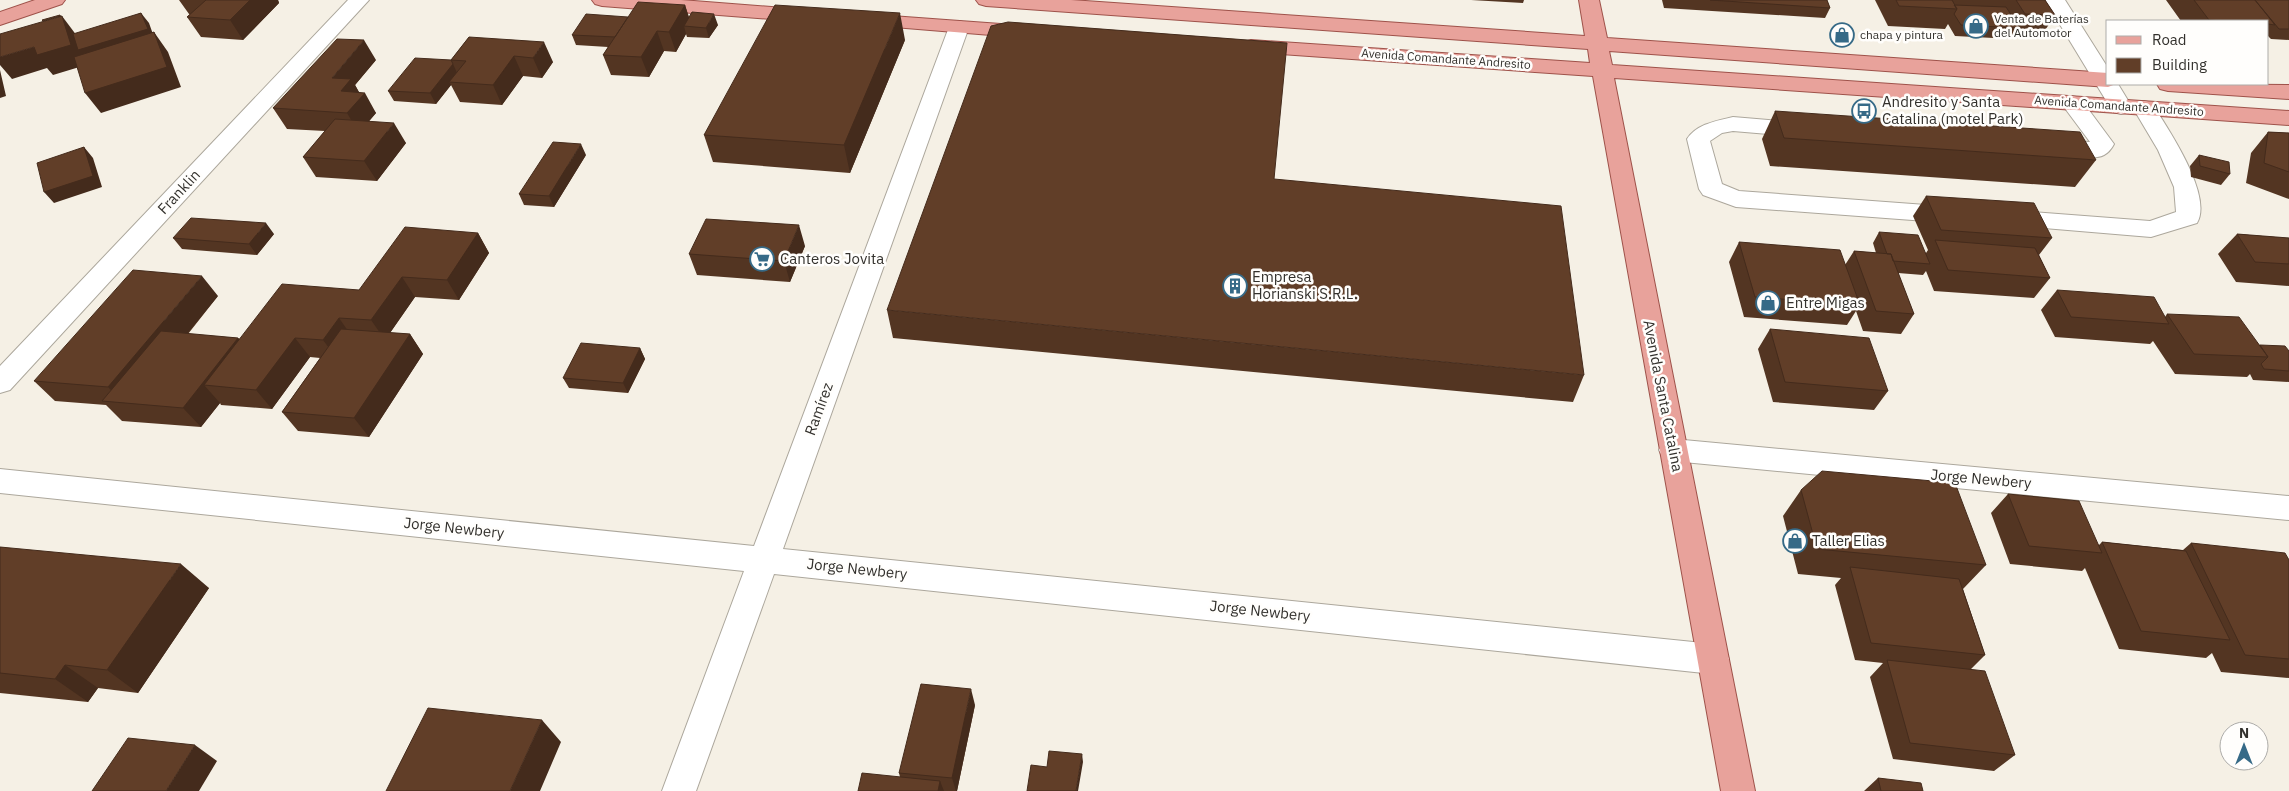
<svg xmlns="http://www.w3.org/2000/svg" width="2289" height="791" viewBox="0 0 2289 791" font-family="'IBM Plex Sans',sans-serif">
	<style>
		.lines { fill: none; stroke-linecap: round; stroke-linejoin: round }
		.minor-casing { stroke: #aca79c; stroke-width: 2 }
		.major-casing { stroke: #9e524a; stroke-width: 2 }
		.minor { fill: #fff; fill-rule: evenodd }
		.major { fill: #e8a29b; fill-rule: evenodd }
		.wall { fill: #533522 }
		.shaded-wall { fill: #442b1c }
		.building { fill: #613e28; stroke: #442b1c }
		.labels { text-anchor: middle; stroke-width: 5; stroke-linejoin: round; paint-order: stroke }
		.far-poi-label { font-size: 12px; fill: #33312d; stroke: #fffefc; text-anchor: start }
		.far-street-label { font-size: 12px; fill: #33312d; stroke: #fffefc }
		.poi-label { font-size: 15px; fill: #33312d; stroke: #fffefc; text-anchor: start }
		.street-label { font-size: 15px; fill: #33312d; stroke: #fffefc }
	</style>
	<rect width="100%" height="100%" fill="#f5f0e5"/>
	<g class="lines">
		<g class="minor-casing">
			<path id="minor" d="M348,0H369L10,390L0,393V366Z
				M2045,0H2065L2108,68V84H2118L2132,107L2129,112L2121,114L2113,112Z
				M959,21L966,23L969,27L783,549L1713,644L1724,649L1729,659L1724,669L1713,674L774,574L696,791H662L744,571L0,493V469L754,546L949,27L952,23Z
				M2072,96L2080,98L2114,144C2112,148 2108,153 2104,155C2093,161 2057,155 2045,152L2042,147L2045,142L2053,140L2090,142L2061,103L2064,98Z
				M2144,101L2152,103L2155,108C2170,132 2213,196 2197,223L2151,237L1997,224L1994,218L1997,212L2006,210L2150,221L2176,212L2174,187L2158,150L2133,108L2136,103Z
				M1733,117L1805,123L1813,125L1816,130L1813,135L1805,137L1733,131L1722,133L1710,141L1722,184L1739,191L1953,207L1962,209L1965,215L1962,221L1953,223L1736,207L1703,195L1699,189L1687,139C1697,124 1716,121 1733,117Z
				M1673,439L2289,496V520L1673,461L1663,458L1659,450L1663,442Z"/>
		</g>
		<g class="major-casing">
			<path id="major" d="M35,0H65L62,4L0,25V12Z
				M592,0H681L809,10L816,12L819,16L816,20L809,22L602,6L595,4Z
				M976,0H1071L1585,36L1579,0H1599L1607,38L2108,73V84H2116L2108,87L1609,51L1612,65L2289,111V125L1614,78L1755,791H1721L1593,76L1251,52L1244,50L1241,46L1244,42L1251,40L1590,63L1588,49L986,6L979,4Z
				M864,14L1028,26L1035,28L1038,32L1035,36L1028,38L857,24L854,20L857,16Z
				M2157,84L2289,85V99L2168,91L2160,89Z"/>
		</g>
		<use href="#minor" class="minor"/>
		<use href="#major" class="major"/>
	</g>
	<path class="wall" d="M179,0H278L279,3L243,40L201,37L187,17L190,14H189Z
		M1471,0H1524L1523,3Z
		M1662,0H1827L1830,8L1825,18L1664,8Z
		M1875,0H2045L2055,15L2042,35L2016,34L2013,39L1955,36L1948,24L1945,29L1888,26Z
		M2166,0H2289V40L2271,39L2268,36V21H2181Z
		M685,5L689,17L718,25L709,38L687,37L686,34L676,52L664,51L649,77L611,75L603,55L608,47L576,45L572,35L628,17Z
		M469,37L553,62L542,78L523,76L502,105L460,102L451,85L436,104L394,101L388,91L451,60Z
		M905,40L850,173L713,162L704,135Z
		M376,60L355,85L359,92L376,113L369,121L406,143L377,181L316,177L303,157L325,131L287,129L273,108Z
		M1775,111L2096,160L2075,187L1770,166L1762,139Z
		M2268,132L2289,133V199L2246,183L2251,153Z
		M586,155L554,207L524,205L519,194Z
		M2199,155L2230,174L2221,185L2191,177L2190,166Z
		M1926,196L2052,238L2039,255L2050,278L2034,298L1934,291L1926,271L1923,275L1898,273L1914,314L1901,334L1863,331L1856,311L1847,325L1744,317L1729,262L1739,242L1845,265L1854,251L1876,253L1873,243L1879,232L1926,253L1928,250L1913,216Z
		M478,233L489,253L459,300L415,297L390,333L410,334L423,354L369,437L298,431L282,412L320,358L310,357L272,409L221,405L220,403L201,427L122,421L106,405L55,401L34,381L218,296L188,334L238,338L240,339L359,290Z
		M274,234L257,255L182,249L173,238Z
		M2237,234L2289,238V286L2236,282L2218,254Z
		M805,246L790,282L697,275L689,254Z
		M2057,290L2165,317L2167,314L2260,345L2289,351V382L2253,380L2250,374L2247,377L2175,374L2153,341L2150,344L2055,337L2041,310Z
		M887,310L1584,375L1573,402L893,338Z
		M1770,329L1888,391L1874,410L1773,402L1758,349Z
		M640,348L645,359L628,393L569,388L563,378Z
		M1801,490L1986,565L1963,589L1985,655L1971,669L2015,755L1994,771L1893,759L1870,677L1883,663L1855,660L1835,585L1841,578L1798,574L1783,516Z
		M2008,494L2099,545L2102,542L2183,550L2191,543L2289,560V678L2221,672L2212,653L2206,658L2119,649L2085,568L2082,571L2010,564L1991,513Z
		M0,547L209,588L138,693L98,688L88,702L0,693Z
		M975,705L957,791H858L900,777L899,773Z
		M1878,778L1923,791H1864Z"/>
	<path class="shaded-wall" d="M250,0H278L279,3L243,40L230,20Z
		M685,5L691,25L684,26L686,34L676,52L669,32Z
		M141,13L149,23L155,40L86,65L53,75L47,68L12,79L0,65V57L34,47L60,15L63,18L62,16L77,36Z
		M900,13L905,40L850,173L844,145Z
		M714,14L718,25L709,38L706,28Z
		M657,31L664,51L649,77L641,57Z
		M154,32L168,52L181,87L101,113L85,93Z
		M364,40L376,60L355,85L361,96L365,93L376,113L359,133L347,113L332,78Z
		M544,42L553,62L542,78L533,58Z
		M514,56L523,76L502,105L493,85Z
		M453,64L458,75L449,82L451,85L436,104L430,93Z
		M0,70L6,96L0,98Z
		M394,123L406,143L377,181L364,161Z
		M581,144L586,155L554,207L549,196Z
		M84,147L93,158L102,187L54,203L44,192Z
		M266,223L274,234L257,255L249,244Z
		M799,225L805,246L790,282L784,261Z
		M478,233L489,253L459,300L447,280Z
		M202,276L218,296L130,403H123L108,387Z
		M402,277L415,297L385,340L371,320Z
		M339,318L353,338L338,360L323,340Z
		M410,334L423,354L369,437L354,418Z
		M238,338L255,357L204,385L220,403L201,427L183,408Z
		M295,338L310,357L272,409L256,390Z
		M640,348L645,359L628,393L623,383Z
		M181,564L209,588L138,693L107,670Z
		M65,665L98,688L88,702L55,679Z
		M971,689L975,705L957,791H956L952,778Z
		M542,720L561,742L540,791H510Z
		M195,745L217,761L199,791H166Z
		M1082,754L1083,762L1078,791H1076Z
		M940,781L944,791H938Z"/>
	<path class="building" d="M206,0H250L230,20L187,17Z
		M1710,0H1827L1830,8Z
		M1896,0H1952L1957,9L1899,6Z
		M2016,0H2045L2055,15L2025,14Z
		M2194,0H2255L2275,25L2268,24V21H2222L2209,20Z
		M2255,0H2289V29H2279Z
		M638,2L685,5L669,32L657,31L641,57L603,55Z
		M775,5L900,13L844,145L704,135Z
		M1954,5L2006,7L2020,28L1961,25L1954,14L1957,9Z
		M692,12L714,14L706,28L684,26Z
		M141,13L148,29L78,50L73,34Z
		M586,14L628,17L615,37L572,35Z
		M60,15V16L43,21L42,20Z
		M62,16L71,45L37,55L34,47L0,57V34Z
		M1008,22L1287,43L1274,179L1561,206L1584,375L887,310L991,26Z
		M154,32L167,67L85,93L74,57Z
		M469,37L544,42L533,58L514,56L493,85L449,82L466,61L451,60Z
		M337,39L364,40L332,78L351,79L341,91L365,93L347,113L273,108Z
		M415,58L451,60L453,64L430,93L388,91Z
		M1775,111L2080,132L2096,160L1784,138Z
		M335,119L394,123L364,161L303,157Z
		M2268,132L2289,133V172L2264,163Z
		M553,142L581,144L549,196L519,194Z
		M84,147L93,176L44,192L37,163Z
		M2199,155L2229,162L2230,174L2200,166Z
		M1926,196L2034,203L2052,238L1941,230Z
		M191,218L266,223L249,244L173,238Z
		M706,219L799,225L784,261L689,254Z
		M405,227L478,233L447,280L402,277L371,320L339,318L323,340L295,338L256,390L204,385L282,284L359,290Z
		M1879,232L1918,235L1930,264L1893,261L1891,254H1887Z
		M2237,234L2289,238V264L2255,262Z
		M1935,240L2035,248L2050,278L1948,270Z
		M1739,242L1840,250L1860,305L1755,297Z
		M1854,251L1891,254L1914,314L1876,311Z
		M133,270L202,276L108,387L34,381Z
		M2057,290L2154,297L2169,324L2071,317Z
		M2167,314L2239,317L2268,357L2194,354Z
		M341,329L410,334L354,418L282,412Z
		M1770,329L1869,338L1888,391L1785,382Z
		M161,331L238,338L183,408L102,401Z
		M581,343L640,348L623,383L563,378Z
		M2260,345L2285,346L2289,351V371L2264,369L2261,364L2268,357Z
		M1822,471L1955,483L1986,565L1817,549L1801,490Z
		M2008,494L2079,501L2102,553L2029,546Z
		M2102,542L2186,551L2230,640L2141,631Z
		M2191,543L2285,553L2289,560V659L2245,655Z
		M0,547L181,564L107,670L65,665L55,679L0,673Z
		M1850,567L1959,579L1985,655L1871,643Z
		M1887,660L1985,671L2015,755L1910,743Z
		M921,684L971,689L952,778L899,773Z
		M428,708L542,720L510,791H386Z
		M128,738L195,745L166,791H92Z
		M1049,751L1082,754L1076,791H1027L1031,765L1047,767Z
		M862,773L940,781L938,791H858Z
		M1878,778L1921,783L1923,791H1881Z"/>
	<defs>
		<g id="shop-ring" transform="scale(1.25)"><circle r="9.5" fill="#fffefc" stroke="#366a87" stroke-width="1.5"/><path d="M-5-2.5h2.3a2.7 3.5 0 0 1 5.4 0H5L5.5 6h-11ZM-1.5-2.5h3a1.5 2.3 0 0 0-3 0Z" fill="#366a87"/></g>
		<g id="bus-ring" transform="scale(1.25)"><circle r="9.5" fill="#fffefc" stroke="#366a87" stroke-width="1.5"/><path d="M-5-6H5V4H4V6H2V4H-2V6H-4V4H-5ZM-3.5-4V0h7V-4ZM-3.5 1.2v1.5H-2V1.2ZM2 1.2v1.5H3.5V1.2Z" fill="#366a87"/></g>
		<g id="supermarket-ring" transform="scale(1.25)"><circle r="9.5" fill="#fffefc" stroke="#366a87" stroke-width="1.5"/><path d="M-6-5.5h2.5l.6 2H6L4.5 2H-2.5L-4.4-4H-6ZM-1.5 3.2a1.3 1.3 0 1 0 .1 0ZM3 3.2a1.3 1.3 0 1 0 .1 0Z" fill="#366a87"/></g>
		<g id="building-ring" transform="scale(1.25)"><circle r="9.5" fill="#fffefc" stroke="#366a87" stroke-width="1.5"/><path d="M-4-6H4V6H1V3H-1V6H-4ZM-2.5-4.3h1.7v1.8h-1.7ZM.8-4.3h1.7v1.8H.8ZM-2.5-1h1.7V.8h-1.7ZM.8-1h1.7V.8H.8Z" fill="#366a87"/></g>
	</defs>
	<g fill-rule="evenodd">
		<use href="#shop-ring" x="1976" y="26"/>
		<use href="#shop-ring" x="1842" y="35"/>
		<use href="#bus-ring" x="1864" y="111"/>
		<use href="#supermarket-ring" x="762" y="259"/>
		<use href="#building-ring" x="1235" y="286"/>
		<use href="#shop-ring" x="1768" y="303"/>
		<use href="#shop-ring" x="1795" y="541"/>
	</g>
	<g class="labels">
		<g class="far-poi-label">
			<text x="1994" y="23">Venta de Baterías<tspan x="1994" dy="14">del Automotor</tspan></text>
			<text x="1860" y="39">chapa y pintura</text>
		</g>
		<g class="far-street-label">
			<text transform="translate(1446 59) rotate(4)" y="4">Avenida Comandante Andresito</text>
			<text transform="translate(2119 106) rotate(4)" y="4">Avenida Comandante Andresito</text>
		</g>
		<g class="poi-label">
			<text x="1882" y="107">Andresito y Santa<tspan x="1882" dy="17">Catalina (motel Park)</tspan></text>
			<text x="780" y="264">Canteros Jovita</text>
			<text x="1252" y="282">Empresa<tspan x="1252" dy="17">Horianski S.R.L.</tspan></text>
			<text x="1786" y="308">Entre Migas</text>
			<text x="1812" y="546">Taller Elias</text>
		</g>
		<g class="street-label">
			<text transform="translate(179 192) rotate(-47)" y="5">Franklin</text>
			<text transform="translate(1663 396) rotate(79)" y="5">Avenida Santa Catalina</text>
			<text transform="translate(819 409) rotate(-70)" y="5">Ramírez</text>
			<text transform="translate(1981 479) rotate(5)" y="5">Jorge Newbery</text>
			<text transform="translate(454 528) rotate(6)" y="5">Jorge Newbery</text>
			<text transform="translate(857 569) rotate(6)" y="5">Jorge Newbery</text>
			<text transform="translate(1260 611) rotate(6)" y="5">Jorge Newbery</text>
		</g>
	</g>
	<rect x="2106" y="20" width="162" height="65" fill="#fffefc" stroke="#adaca9"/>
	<rect x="2116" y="36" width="25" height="8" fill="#e8a29b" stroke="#adaca9"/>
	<text x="2152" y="45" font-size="15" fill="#33312d">Road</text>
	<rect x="2116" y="58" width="25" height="15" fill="#613e28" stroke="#adaca9"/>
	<text x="2152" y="70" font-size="15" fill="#33312d">Building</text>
	<g transform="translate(2244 746)"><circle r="24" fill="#fffefc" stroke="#adaca9"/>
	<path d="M0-4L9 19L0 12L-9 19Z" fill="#366a87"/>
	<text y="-8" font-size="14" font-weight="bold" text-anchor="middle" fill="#33312d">N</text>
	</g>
</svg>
